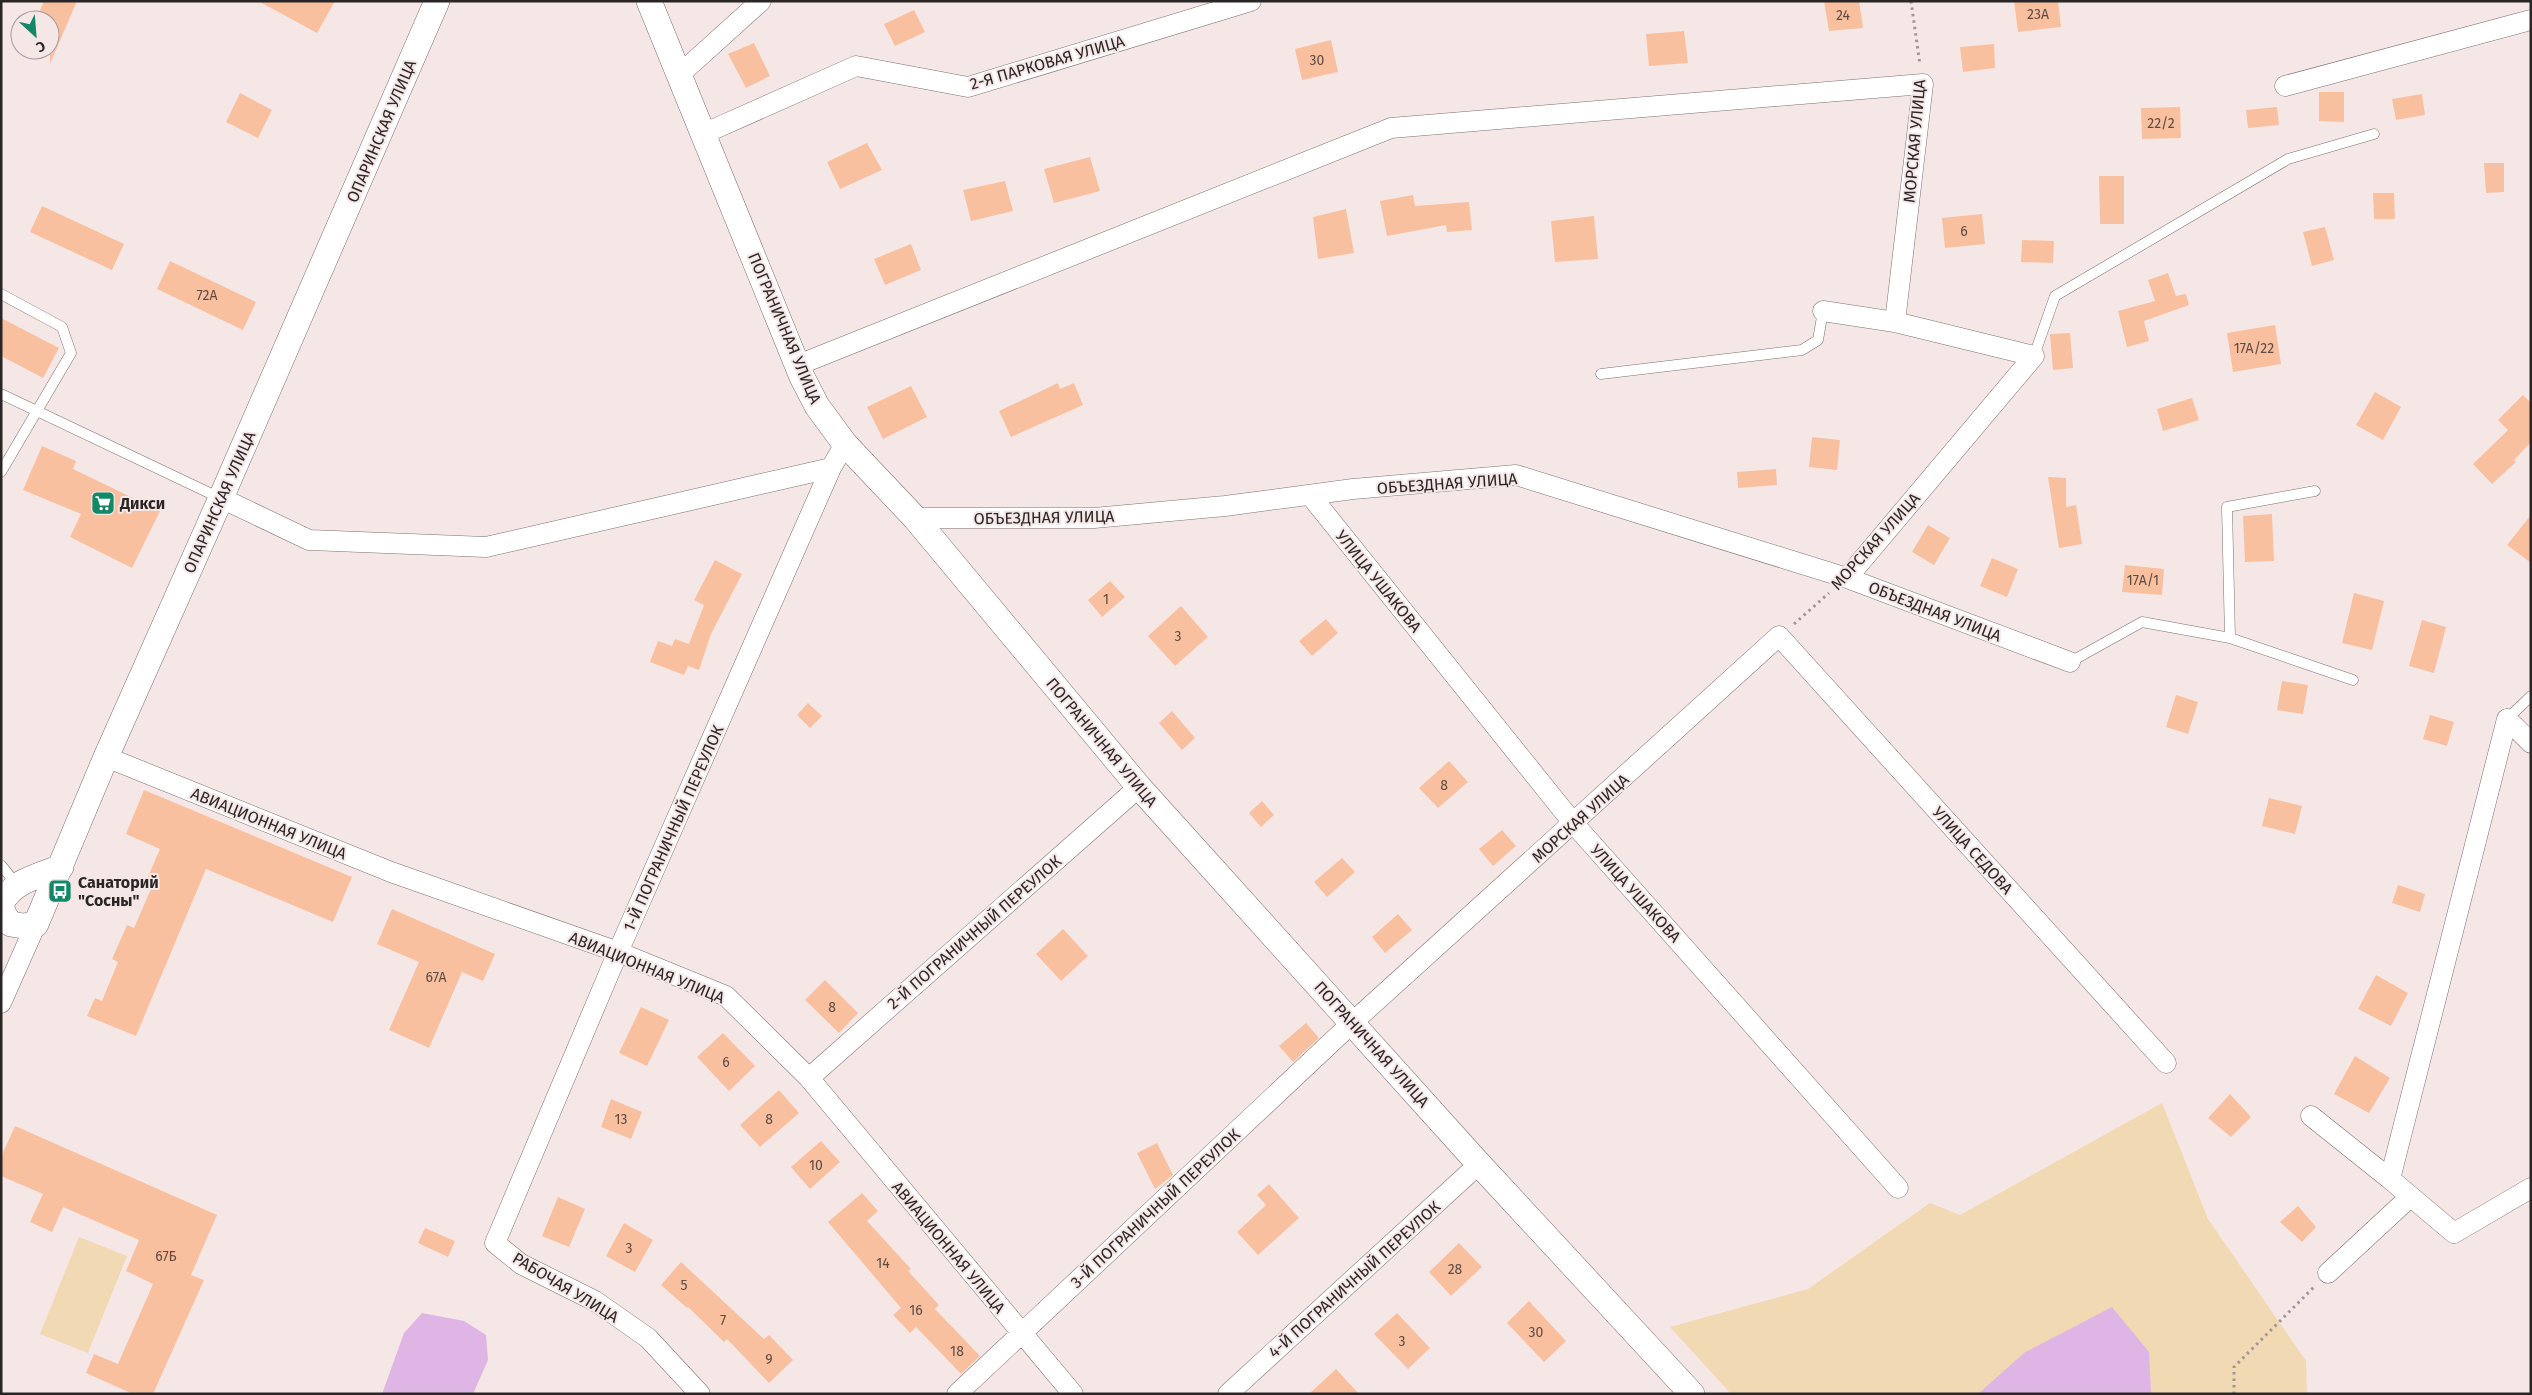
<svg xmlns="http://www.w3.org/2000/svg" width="2532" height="1395" viewBox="0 0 2532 1395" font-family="'Fira Sans',sans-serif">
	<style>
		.green { fill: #f0d9b3 }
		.water { fill: #dfb5e5 }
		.building { fill: #f9c09f }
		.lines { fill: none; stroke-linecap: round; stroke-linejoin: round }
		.service-casing { stroke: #7d7170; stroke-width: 11 }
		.minor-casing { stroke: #7d7170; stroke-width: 21 }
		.tertiary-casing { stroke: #7d7170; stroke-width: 26 }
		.path { stroke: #a19696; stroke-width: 3; stroke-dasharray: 2.5 4; stroke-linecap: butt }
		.service { stroke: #fff; stroke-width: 10 }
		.minor { stroke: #fff; stroke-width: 20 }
		.tertiary { stroke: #fff; stroke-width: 25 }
		.labels { text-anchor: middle; stroke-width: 4; stroke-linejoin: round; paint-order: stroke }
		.number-label { font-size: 14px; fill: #5e4c44 }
		.street-label { font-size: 16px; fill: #2b2626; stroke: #f6e7e7 }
		.poi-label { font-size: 16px; font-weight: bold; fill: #2b2626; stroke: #f6e7e7; text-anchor: start }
	</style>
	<rect width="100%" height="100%" fill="#f6e7e7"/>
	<path class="green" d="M2162,1103L2208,1219L2306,1361L2307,1394H1731L1670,1327L1808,1289L1930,1203L1960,1215Z
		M79,1237L127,1256L88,1353L40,1334Z"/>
	<path class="water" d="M2112,1307L2149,1352L2151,1394H1978L2024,1353Z
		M422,1313L464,1321L486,1335L488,1360L473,1394H382L404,1333Z"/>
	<path class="building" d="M44,1H77L50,64V20H36Z
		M258,1H335L317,33Z
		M1824,1H1859L1863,28L1829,31Z
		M2014,1H2058L2061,27L2018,32Z
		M914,10L925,32L895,46L884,24Z
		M1684,31L1688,63L1649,66L1646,34Z
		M1331,40L1338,72L1302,80L1295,49Z
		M754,43L770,76L746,88L728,54Z
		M1994,44L1995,68L1963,72L1960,47Z
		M2319,92H2344V122L2319,121Z
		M240,93L272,110L258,138L226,122Z
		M2422,94L2425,115L2396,120L2392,99Z
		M2180,107L2181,138L2142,139L2141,108Z
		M2277,107L2279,125L2248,128L2246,110Z
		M867,143L882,170L840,189L827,162Z
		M1090,157L1100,191L1054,203L1044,169Z
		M2484,163H2504V192L2486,193Z
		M2099,176H2124V224H2100Z
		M1005,181L1013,211L971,221L963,190Z
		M2373,193H2394L2395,219H2374Z
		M1413,195L1415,206L1469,202L1472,230L1447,232L1446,225L1387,236L1380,201Z
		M42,206L124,244L112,270L30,232Z
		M1346,209L1354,253L1318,259L1313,217Z
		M1982,214L1985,244L1945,248L1942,218Z
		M1594,216L1598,259L1555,262L1551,221Z
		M2325,227L2334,260L2312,266L2303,232Z
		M2022,240L2054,241L2053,263L2021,262Z
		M911,244L921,270L885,285L874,259Z
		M170,261L256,302L243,330L157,289Z
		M2168,273L2176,296L2186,294L2189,305L2144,321L2149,341L2127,347L2118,311L2155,301L2148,280Z
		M1,318L59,348L43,378L1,356Z
		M2275,325L2281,364L2233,372L2227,333Z
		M2070,333L2073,368L2053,370L2050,334Z
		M1058,383L1060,389L1074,383L1083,405L1011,437L999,411Z
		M911,386L927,417L883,439L867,407Z
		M2375,392L2401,407L2383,440L2356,425Z
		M2523,395L2531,403V442L2514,460L2516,462L2492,484L2473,464L2508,430L2498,420Z
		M2192,398L2199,420L2163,431L2157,409Z
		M1812,437L1840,440L1837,470L1809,467Z
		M42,446L76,461L73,469L160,511L132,568L70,537L81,514L23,490Z
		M1776,469L1777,485L1738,488L1737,472Z
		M2048,477L2066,478V507L2076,505L2082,544L2059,548Z
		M2272,514L2274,561L2245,562L2243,516Z
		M2531,515V563L2507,545Z
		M1928,525L1950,538L1934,565L1912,552Z
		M1992,558L2018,569L2007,597L1980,586Z
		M715,560L742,574L711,634L699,670L688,666L684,675L650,662L658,641L672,646L675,639L689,644L704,605L694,600Z
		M2125,565L2164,569L2162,595L2122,592Z
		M1110,581L1125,597L1102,617L1088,600Z
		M2354,593L2384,601L2372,650L2342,643Z
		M1181,606L1208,637L1175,666L1148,636Z
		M1326,619L1338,633L1312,656L1299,641Z
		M2422,620L2446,627L2434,673L2409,666Z
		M2282,681L2308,685L2303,714L2277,710Z
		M2176,695L2198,702L2188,734L2166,727Z
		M808,703L822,716L810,728L797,715Z
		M1172,711L1195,738L1182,750L1159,723Z
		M2430,715L2454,722L2447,746L2423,739Z
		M1449,761L1468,782L1438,808L1419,788Z
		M144,790L352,877L333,922L206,869L136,1036L87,1016L95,998L102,1001L118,962L112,959L127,925L134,928L151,889L144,886L160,849L126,834Z
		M2269,798L2302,806L2295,834L2262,826Z
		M1262,801L1274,815L1261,827L1249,813Z
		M1502,830L1516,846L1493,866L1479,849Z
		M1342,858L1355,872L1327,897L1314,882Z
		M2398,885L2425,894L2420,912L2392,903Z
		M392,909L495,954L483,981L462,972L429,1048L389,1030L419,962L377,944Z
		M1398,914L1412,930L1385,953L1372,937Z
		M1063,929L1088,956L1061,981L1036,954Z
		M2376,975L2408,993L2391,1026L2358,1009Z
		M825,980L858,1013L839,1033L805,1000Z
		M641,1007L669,1020L647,1066L619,1053Z
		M1306,1023L1319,1038L1293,1062L1279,1046Z
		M723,1033L755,1066L729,1091L697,1057Z
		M2355,1056L2390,1078L2369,1113L2334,1094Z
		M779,1090L799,1113L760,1147L740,1125Z
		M2230,1094L2251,1117L2231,1137L2208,1118Z
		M611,1099L642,1112L631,1139L601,1127Z
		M15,1126L217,1215L191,1275L204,1280L153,1394H133L86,1373L94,1354L118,1364L153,1284L126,1271L139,1240L63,1207L52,1232L30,1222L43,1194L1,1176V1157Z
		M821,1141L840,1162L810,1189L791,1167Z
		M1157,1143L1173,1175L1155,1189L1137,1153Z
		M1269,1184L1299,1218L1258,1255L1237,1232L1266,1205L1257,1195Z
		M862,1193L878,1211L867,1221L911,1269L908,1271L939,1305L935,1309L980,1356L961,1374L916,1327L910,1333L893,1315L901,1308L828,1222Z
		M558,1197L585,1209L569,1247L542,1236Z
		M2298,1206L2316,1227L2302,1242L2280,1222Z
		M624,1223L653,1240L635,1272L606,1256Z
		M425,1228L455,1241L448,1257L418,1243Z
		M1459,1243L1482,1267L1451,1296L1429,1272Z
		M681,1262L764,1339L769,1335L793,1360L769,1383L727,1339L724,1342L688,1307L687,1308L661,1285Z
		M1529,1301L1566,1341L1544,1362L1507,1323Z
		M1397,1313L1430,1348L1408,1369L1374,1334Z
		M1336,1369L1359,1394H1309Z"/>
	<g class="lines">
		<g class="service-casing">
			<path id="service" d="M1,294L62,327L71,353L1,472
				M2034,356L2055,296L2288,159L2374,134
				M1601,374L1802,350L1818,340L1823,311
				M1,394L220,498
				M2230,638L2227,507L2315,491
				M2070,662L2142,622L2230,638L2353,680
				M2507,719L2531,696
				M1,865L17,885"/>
		</g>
		<g class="minor-casing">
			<path id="minor" d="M679,75L761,1
				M2285,86L2531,20
				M703,134L856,66L968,87L1251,1
				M1823,311L1895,322
				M798,365L1391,128L1923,84L1895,322L2034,356L1847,578
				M1310,495L1574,824L1898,1188
				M221,498L309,540L486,547L831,468
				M915,518H1094L1225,506L1353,489L1516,475L1847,578L2070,662
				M2507,719L2390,1179L2454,1233L2531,1188
				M2507,719L2531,743
				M106,757L391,872L618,952L726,996L809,1078L1073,1394
				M1,1003L36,924
				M809,1078L1139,787
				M2311,1116L2390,1179
				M2328,1273L2410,1197
				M700,1394L648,1338L595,1301L521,1264L495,1243L618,952L831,468L845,444
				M957,1394L1353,1022L1779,636L2166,1063
				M1228,1394L1479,1164"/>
		</g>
		<g class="tertiary-casing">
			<path id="tertiary" d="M649,1L802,377L817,406L845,444L915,518L1139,787L1479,1164L1692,1394
				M1,904L4,915L11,924L23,926L36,924L106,757L221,498L437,1
				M1,904C12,881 39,876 61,867"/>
		</g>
		<path class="path" d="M1911,1L1920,65
			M1794,624L1829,593
			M2234,1394V1367L2316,1285"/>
		<use href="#service" class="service"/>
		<use href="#minor" class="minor"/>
		<use href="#tertiary" class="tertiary"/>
	</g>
	<defs>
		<g id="supermarket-square" transform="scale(1.25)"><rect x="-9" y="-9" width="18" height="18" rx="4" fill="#128869" stroke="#f6e7e7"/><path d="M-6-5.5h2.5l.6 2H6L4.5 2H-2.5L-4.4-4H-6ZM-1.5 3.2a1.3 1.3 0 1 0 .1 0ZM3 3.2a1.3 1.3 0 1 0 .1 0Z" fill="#fff"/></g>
		<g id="bus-square" transform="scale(1.25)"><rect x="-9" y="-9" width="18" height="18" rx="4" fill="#128869" stroke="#f6e7e7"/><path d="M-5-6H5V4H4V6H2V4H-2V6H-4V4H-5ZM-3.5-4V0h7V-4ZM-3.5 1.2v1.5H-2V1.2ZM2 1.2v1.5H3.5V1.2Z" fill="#fff"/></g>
	</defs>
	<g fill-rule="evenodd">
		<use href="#supermarket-square" x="103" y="503"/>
		<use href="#bus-square" x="60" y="891"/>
	</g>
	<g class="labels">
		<g class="number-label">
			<text x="2038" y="19">23А</text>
			<text x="1843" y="20">24</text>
			<text x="1317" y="65">30</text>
			<text x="2161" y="128">22/2</text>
			<text x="1964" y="236">6</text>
			<text x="207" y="300">72А</text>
			<text x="2254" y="353">17А/22</text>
			<text x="2143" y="585">17А/1</text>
			<text x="1106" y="604">1</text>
			<text x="1178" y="641">3</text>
			<text x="1444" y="790">8</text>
			<text x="436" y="982">67А</text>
			<text x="832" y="1012">8</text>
			<text x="726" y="1067">6</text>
			<text x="621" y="1124">13</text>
			<text x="769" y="1124">8</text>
			<text x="816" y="1170">10</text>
			<text x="629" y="1253">3</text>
			<text x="166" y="1261">67Б</text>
			<text x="883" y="1268">14</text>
			<text x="1455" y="1274">28</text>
			<text x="684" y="1290">5</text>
			<text x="916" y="1315">16</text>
			<text x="723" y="1325">7</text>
			<text x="1536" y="1337">30</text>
			<text x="1402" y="1346">3</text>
			<text x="957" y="1356">18</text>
			<text x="769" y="1364">9</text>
		</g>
		<g class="street-label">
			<text transform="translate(1047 62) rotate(-16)" y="6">2-Я ПАРКОВАЯ УЛИЦА</text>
			<text transform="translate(381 131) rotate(-67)" y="6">ОПАРИНСКАЯ УЛИЦА</text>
			<text transform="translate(1914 141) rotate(-85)" y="6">МОРСКАЯ УЛИЦА</text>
			<text transform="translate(785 328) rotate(67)" y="6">ПОГРАНИЧНАЯ УЛИЦА</text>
			<text transform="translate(1447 483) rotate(-4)" y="6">ОБЪЕЗДНАЯ УЛИЦА</text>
			<text transform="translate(219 502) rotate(-66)" y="6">ОПАРИНСКАЯ УЛИЦА</text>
			<text transform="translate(1044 517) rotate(-1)" y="6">ОБЪЕЗДНАЯ УЛИЦА</text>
			<text transform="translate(1875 541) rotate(-48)" y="6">МОРСКАЯ УЛИЦА</text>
			<text transform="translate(1379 581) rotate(51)" y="6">УЛИЦА УШАКОВА</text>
			<text transform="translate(1935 611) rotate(21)" y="6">ОБЪЕЗДНАЯ УЛИЦА</text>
			<text transform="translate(1102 742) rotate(50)" y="6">ПОГРАНИЧНАЯ УЛИЦА</text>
			<text transform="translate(1580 818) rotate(-42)" y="6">МОРСКАЯ УЛИЦА</text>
			<text transform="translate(269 823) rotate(22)" y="6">АВИАЦИОННАЯ УЛИЦА</text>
			<text transform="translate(673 828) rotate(-66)" y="6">1-Й ПОГРАНИЧНЫЙ ПЕРЕУЛОК</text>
			<text transform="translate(1973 850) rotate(48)" y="6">УЛИЦА СЕДОВА</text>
			<text transform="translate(1636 893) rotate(48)" y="6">УЛИЦА УШАКОВА</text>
			<text transform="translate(974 932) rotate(-41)" y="6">2-Й ПОГРАНИЧНЫЙ ПЕРЕУЛОК</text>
			<text transform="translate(647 967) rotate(22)" y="6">АВИАЦИОННАЯ УЛИЦА</text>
			<text transform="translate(1372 1044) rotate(48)" y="6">ПОГРАНИЧНАЯ УЛИЦА</text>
			<text transform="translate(1155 1208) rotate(-43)" y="6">3-Й ПОГРАНИЧНЫЙ ПЕРЕУЛОК</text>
			<text transform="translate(949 1247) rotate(50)" y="6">АВИАЦИОННАЯ УЛИЦА</text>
			<text transform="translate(1354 1279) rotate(-42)" y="6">4-Й ПОГРАНИЧНЫЙ ПЕРЕУЛОК</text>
			<text transform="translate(566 1287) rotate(31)" y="6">РАБОЧАЯ УЛИЦА</text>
		</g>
		<g class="poi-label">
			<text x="120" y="509">Дикси</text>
			<text x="78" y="888">Санаторий<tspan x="78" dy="18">"Сосны"</tspan></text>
		</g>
	</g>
	<rect width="2532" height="1395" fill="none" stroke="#2b2626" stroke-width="5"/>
	<g transform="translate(35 35) rotate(154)"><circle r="24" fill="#f6e7e7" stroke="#a59a9a"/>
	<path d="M0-4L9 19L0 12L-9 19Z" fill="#128869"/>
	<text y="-8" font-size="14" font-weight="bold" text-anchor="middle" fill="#2b2626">С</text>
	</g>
</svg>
